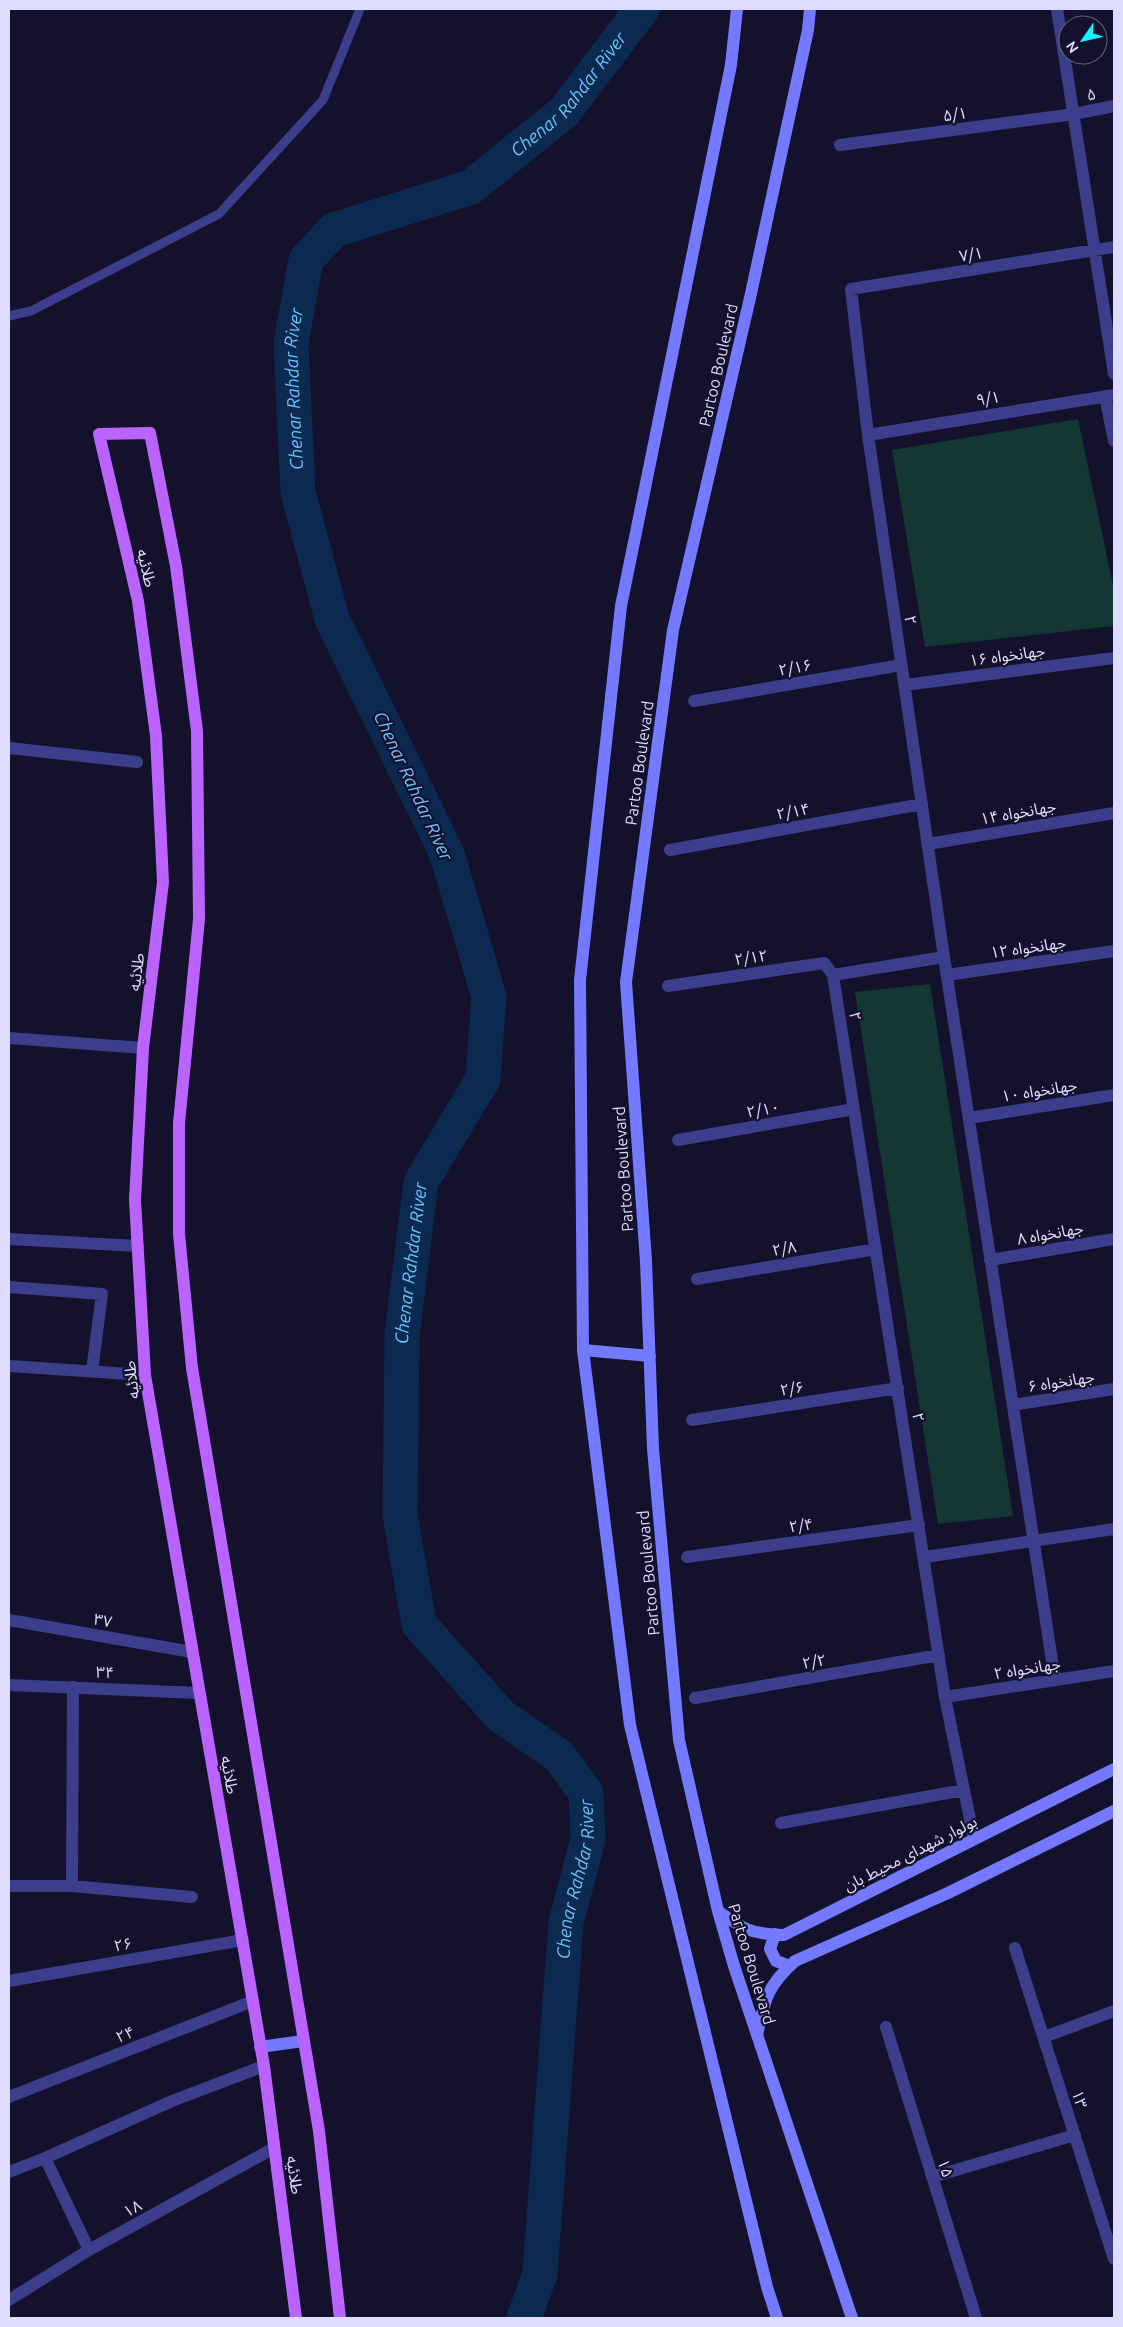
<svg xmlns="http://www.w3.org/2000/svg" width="1123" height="2327" viewBox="0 0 1123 2327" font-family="Ubuntu,'Noto Sans Arabic',sans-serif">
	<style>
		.green { fill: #143733 }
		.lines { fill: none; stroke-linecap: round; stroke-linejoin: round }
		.river { stroke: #0c2a50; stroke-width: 35 }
		.lane { stroke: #3c3e8c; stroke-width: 9 }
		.street { stroke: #3c3e8c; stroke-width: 12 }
		.secondary { stroke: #737aff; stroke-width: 12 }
		.primary { stroke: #ba63ff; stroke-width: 12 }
		.labels { text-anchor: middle; stroke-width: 4.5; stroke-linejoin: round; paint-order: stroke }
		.street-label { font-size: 16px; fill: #dedcff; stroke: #14112c }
		.water-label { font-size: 18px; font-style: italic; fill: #6ac5ff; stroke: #14112c }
	</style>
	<rect width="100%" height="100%" fill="#14112c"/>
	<path class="green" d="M1078,419L1114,590V626L925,647L892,450Z
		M930,984L1013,1516L938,1524L855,992Z"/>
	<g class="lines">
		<path class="river" id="s1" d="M524,2318L540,2274L566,1922L588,1840L586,1793L559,1756L501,1716L419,1624L400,1515L402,1335L421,1182L483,1079L489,997L447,854L332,619L298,492L291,343L306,260L334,230L471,187L564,112L642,9"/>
		<path class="lane" d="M9,316L31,311L219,214L323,100L360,9"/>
		<path class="street" d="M1057,9L1114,374
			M840,145L1074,114L1114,106
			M1105,396L1114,441
			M868,435L1114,395
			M905,685L1114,658
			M694,701L901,665
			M9,748L137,762
			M928,844L1114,813
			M670,850L922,804
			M944,957L1055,1680
			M947,975L1114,951
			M668,986L824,963L833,975
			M9,1038L143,1048
			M969,1118L1114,1095
			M678,1140L854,1109
			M9,1239L138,1246
			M990,1260L1114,1239
			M697,1279L876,1249
			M9,1287L102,1294L92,1371
			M9,1366L145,1375
			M1013,1405L1114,1389
			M692,1420L898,1388
			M687,1557L919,1525
			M925,1557L1114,1529
			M9,1620L192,1652
			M9,1685L199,1693
			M945,1697L1114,1671
			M695,1698L939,1655
			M781,1823L964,1790
			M974,1839L945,1697L833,975L944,957L868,435L851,289L1114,247
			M9,1886H72L192,1897
			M72,1886L73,1687
			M1015,1948L1114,2259
			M9,1981L243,1940
			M886,2027L976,2318
			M1044,2037L1114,2011
			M9,2097L253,2001
			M45,2158L89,2250
			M9,2172L45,2158L172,2101L264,2066
			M932,2177L1075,2135
			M9,2300L89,2250L274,2148"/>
		<path class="secondary" d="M737,9L731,65L621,606L580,980L583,1350L630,1725L767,2287L777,2318
			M810,9L808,30L750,298L673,630L626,982L646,1261L653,1449L679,1740L718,1911L734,1966L852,2318
			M583,1350L650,1356
			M718,1911C744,1930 752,1934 784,1935L1114,1769
			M775,1934L770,1949L776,1961L790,1966
			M757,2035C765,1999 767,1986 795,1961L948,1893L1114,1811
			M260,2047L303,2041"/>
		<path class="primary" d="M296,2318L264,2066L145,1375L135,1200L143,1048L163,882L156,736L138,601L99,434L150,433L176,566L197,731L199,919L179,1123V1234L192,1368L319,2131L340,2318"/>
	</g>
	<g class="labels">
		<g class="street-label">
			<text transform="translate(1091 94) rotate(-11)" y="6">۵</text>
			<text transform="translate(955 114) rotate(-8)" y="6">۵/۱</text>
			<text transform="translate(971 254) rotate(-9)" y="6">۷/۱</text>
			<text transform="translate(718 365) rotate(-77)" y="6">Partoo Boulevard</text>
			<text transform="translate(988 398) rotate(-9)" y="6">۹/۱</text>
			<text transform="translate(147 568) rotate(77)" y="6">طلائیه</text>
			<text transform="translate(911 620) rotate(82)" y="6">۲</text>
			<text transform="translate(1007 655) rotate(-8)" y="6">جهانخواه ۱۶</text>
			<text transform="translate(795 667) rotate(-10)" y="6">۲/۱۶</text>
			<text transform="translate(639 763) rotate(-82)" y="6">Partoo Boulevard</text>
			<text transform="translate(793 811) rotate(-10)" y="6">۲/۱۴</text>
			<text transform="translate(1018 812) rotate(-10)" y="6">جهانخواه ۱۴</text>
			<text transform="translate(1028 947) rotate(-8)" y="6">جهانخواه ۱۲</text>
			<text transform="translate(751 957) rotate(-8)" y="6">۲/۱۲</text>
			<text transform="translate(136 972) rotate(-83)" y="6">طلائیه</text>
			<text transform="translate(856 1016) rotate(81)" y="6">۲</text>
			<text transform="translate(1039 1090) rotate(-9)" y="6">جهانخواه ۱۰</text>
			<text transform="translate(763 1109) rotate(-10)" y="6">۲/۱۰</text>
			<text transform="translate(623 1169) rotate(-94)" y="6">Partoo Boulevard</text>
			<text transform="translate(1050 1233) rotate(-10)" y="6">جهانخواه ۸</text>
			<text transform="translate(784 1248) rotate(-10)" y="6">۲/۸</text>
			<text transform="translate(131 1380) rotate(-97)" y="6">طلائیه</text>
			<text transform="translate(1061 1381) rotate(-9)" y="6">جهانخواه ۶</text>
			<text transform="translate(792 1388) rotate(-9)" y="6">۲/۶</text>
			<text transform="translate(919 1417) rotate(81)" y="6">۲</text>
			<text transform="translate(801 1525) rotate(-8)" y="6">۲/۴</text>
			<text transform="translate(648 1573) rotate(-95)" y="6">Partoo Boulevard</text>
			<text transform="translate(103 1620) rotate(10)" y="6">۳۷</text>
			<text transform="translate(814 1661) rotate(-10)" y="6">۲/۲</text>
			<text transform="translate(1027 1668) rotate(-9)" y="6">جهانخواه ۲</text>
			<text transform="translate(105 1672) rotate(3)" y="6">۳۴</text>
			<text transform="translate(230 1775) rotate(80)" y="6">طلائیه</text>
			<text transform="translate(910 1853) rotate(-27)" y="6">بولوار شهدای محیط بان</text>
			<text transform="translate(123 1944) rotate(-10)" y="6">۲۶</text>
			<text transform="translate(752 1964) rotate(73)" y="6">Partoo Boulevard</text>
			<text transform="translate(125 2034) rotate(-21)" y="6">۲۴</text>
			<text transform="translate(1080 2099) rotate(72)" y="6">۱۳</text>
			<text transform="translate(946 2168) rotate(73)" y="6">۱۵</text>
			<text transform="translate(295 2175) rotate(82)" y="6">طلائیه</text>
			<text transform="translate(132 2208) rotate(-29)" y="6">۱۸</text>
		</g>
		<g class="water-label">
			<text dy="6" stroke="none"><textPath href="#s1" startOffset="2514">Chenar Rahdar River</textPath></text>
			<text dy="6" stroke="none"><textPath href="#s1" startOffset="2064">Chenar Rahdar River</textPath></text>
			<text transform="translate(413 786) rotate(65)" y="6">Chenar Rahdar River</text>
			<text dy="6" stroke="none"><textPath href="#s1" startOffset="1134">Chenar Rahdar River</textPath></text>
			<text dy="6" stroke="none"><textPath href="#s1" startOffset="444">Chenar Rahdar River</textPath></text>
		</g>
	</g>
	<rect width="1123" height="2327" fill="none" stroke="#dedcff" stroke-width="20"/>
	<g transform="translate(1083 40) rotate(236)"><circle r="24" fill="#14112c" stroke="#656280"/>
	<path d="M0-4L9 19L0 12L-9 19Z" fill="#08f8ff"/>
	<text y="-8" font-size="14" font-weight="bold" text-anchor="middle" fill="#dedcff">N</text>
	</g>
</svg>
